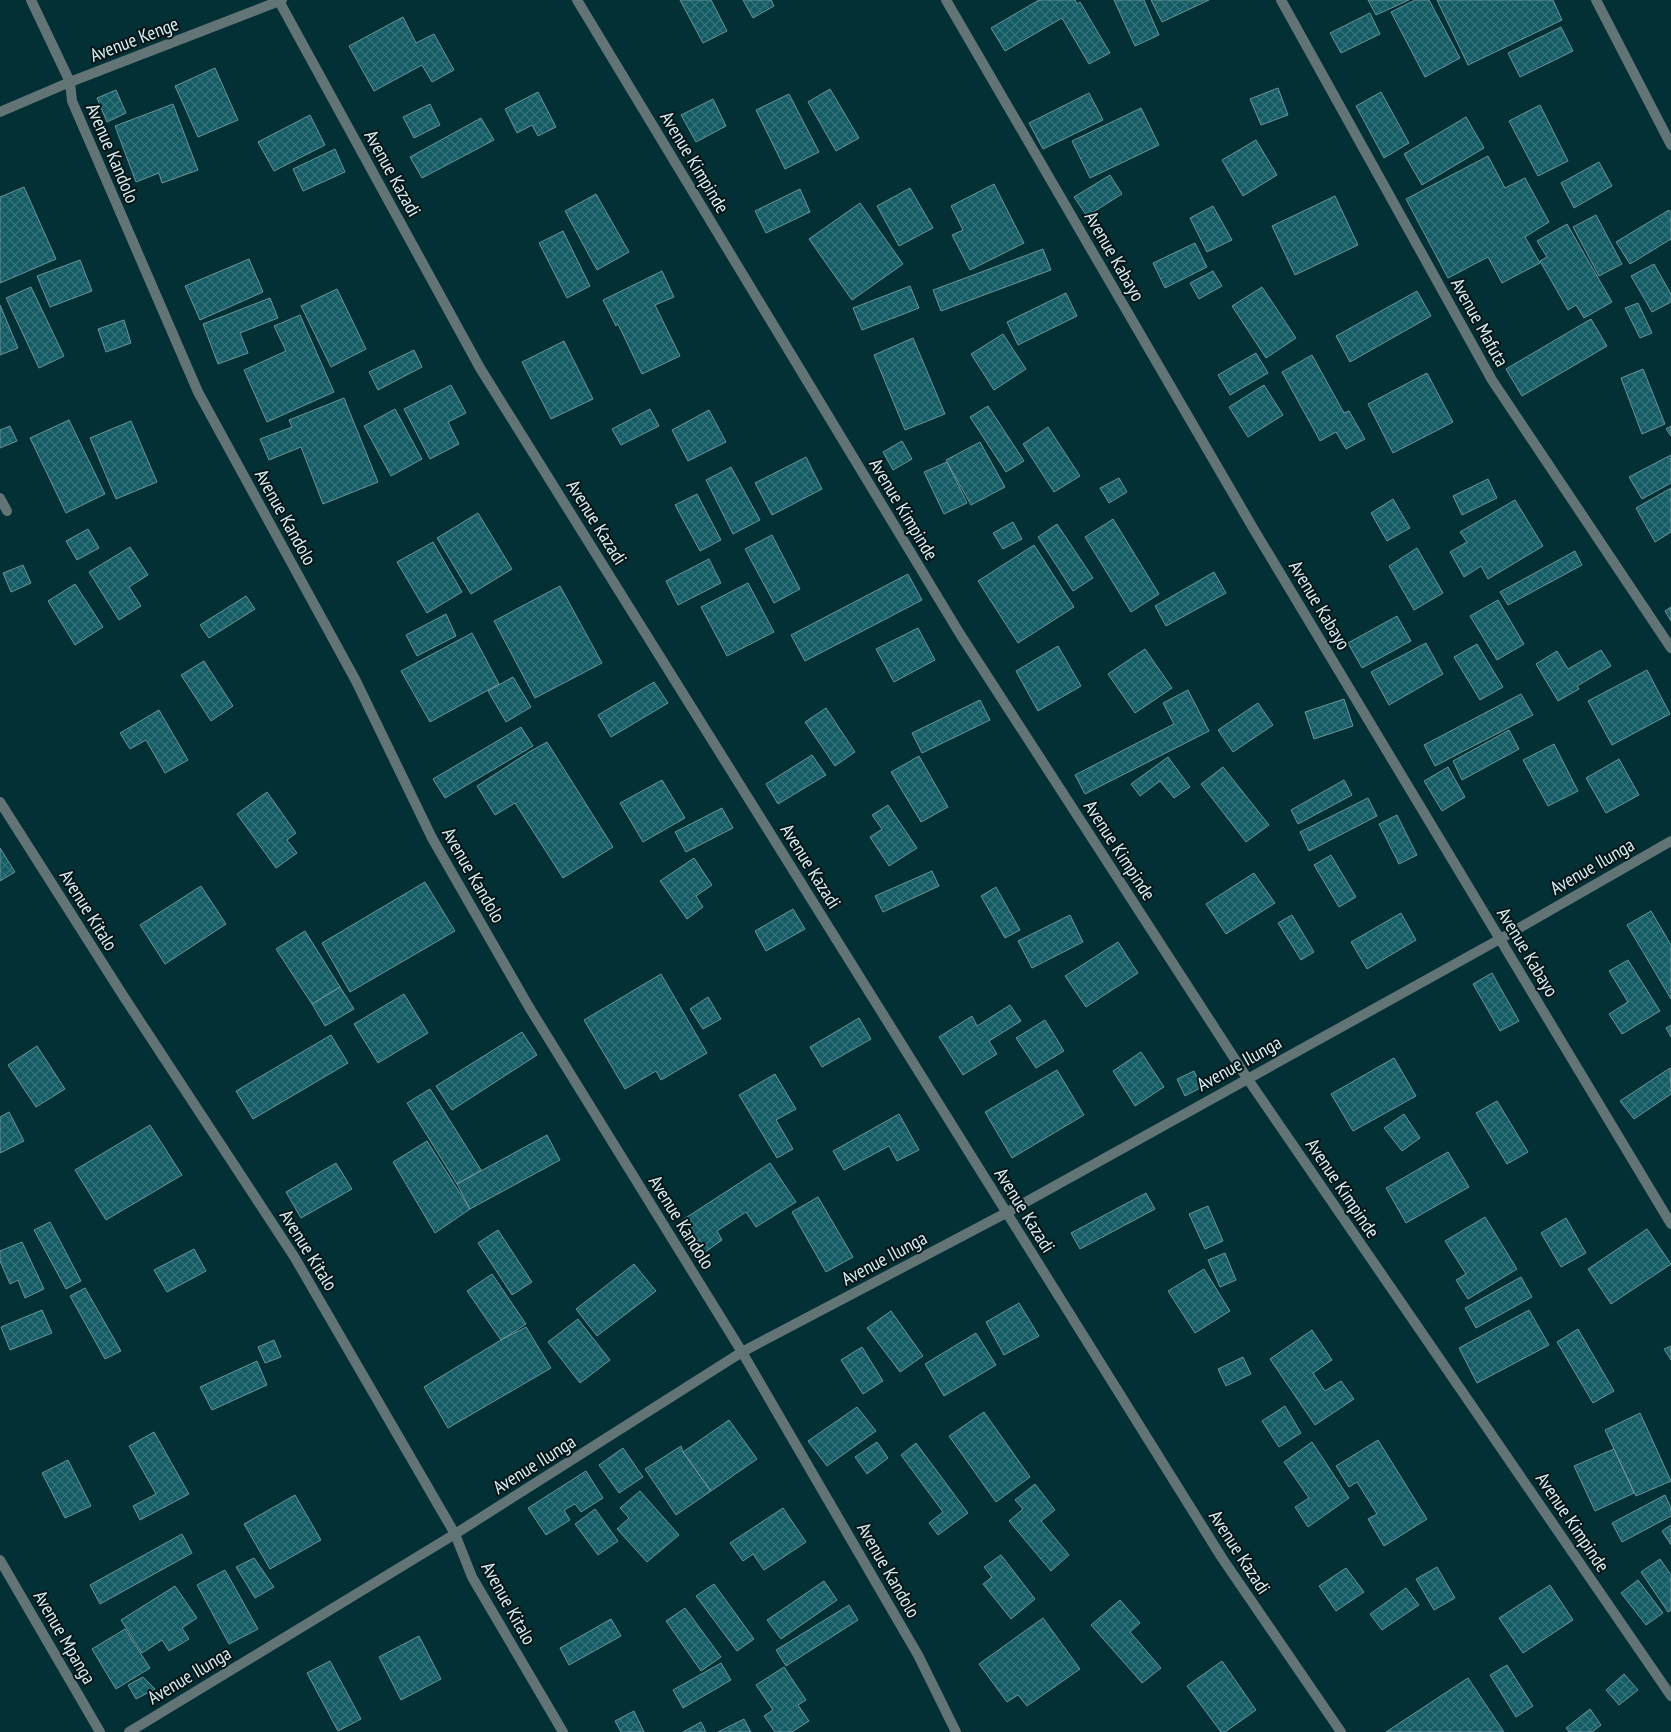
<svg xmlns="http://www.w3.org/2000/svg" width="1671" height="1732" viewBox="0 0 1671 1732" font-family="'PT Sans Narrow',sans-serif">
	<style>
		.building { fill: url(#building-cross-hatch); stroke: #699298 }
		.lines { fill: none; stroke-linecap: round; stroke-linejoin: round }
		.minor { stroke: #637476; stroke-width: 10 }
		.labels { text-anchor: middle; stroke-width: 4; stroke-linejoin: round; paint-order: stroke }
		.street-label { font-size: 19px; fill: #d8eef1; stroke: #051518 }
	</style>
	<defs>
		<pattern id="building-cross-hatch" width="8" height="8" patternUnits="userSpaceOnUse" patternTransform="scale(1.25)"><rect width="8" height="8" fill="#145b64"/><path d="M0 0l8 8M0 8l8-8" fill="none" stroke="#35737b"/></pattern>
	</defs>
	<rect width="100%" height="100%" fill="#033035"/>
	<path class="building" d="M680,0H711L727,31L703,43Z
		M743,0H771L774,6L753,18Z
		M1039,0H1075L1077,4L1080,2L1110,53L1089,64L1062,18L1005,51L991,28Z
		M1114,0H1144L1159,35L1135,46Z
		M1151,0H1209L1162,22Z
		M1368,0H1409L1376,15Z
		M1415,0H1429L1460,58L1425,77L1391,12Z
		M1437,0H1553L1562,20L1468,65Z
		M1370,13L1380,34L1341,53L1330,33Z
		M403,17L416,43L434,34L454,70L432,82L422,65L374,91L349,46Z
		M1561,27L1573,51L1520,77L1508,53Z
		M215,68L238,120L198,137L175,86Z
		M1278,88L1288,115L1261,125L1250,99Z
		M830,89L859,138L836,151L808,102Z
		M116,90L126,113L107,122L97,98Z
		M538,92L556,127L538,136L532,125L517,133L505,109Z
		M1381,92L1409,143L1384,158L1356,106Z
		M1089,93L1103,120L1043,149L1029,123Z
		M789,94L819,152L785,169L756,110Z
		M713,99L726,126L696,142L681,115Z
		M173,104L198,170L162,183L159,173L136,182L115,126Z
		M430,104L440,125L414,138L403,117Z
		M1540,105L1568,161L1538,176L1509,121Z
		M1141,108L1159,145L1090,178L1072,141Z
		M310,115L325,145L274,171L258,142Z
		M1466,117L1484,148L1422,185L1404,154Z
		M481,118L494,140L422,178L410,157Z
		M1256,140L1277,175L1243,196L1222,160Z
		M335,149L345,172L303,191L293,169Z
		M1488,156L1505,188L1525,178L1549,222L1525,237L1540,263L1502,283L1488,257L1448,278L1406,199Z
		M1599,162L1612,186L1574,208L1561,183Z
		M1110,175L1122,194L1087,216L1074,197Z
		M994,184L1024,243L970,270L952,235L963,230L951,206Z
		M24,187L56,259L0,283V197Z
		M910,188L933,228L899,246L877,206Z
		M800,189L810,212L766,233L755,211Z
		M596,194L629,252L597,270L565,211Z
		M1335,196L1358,245L1295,275L1272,226Z
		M860,203L903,264L852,300L809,239Z
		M1213,206L1232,240L1207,252L1190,218Z
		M1669,210L1671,213V239L1630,264L1616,242Z
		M1596,215L1622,264L1599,276L1573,227Z
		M1567,224L1612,302L1584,318L1576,305L1568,310L1540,261L1547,257L1537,241Z
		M563,231L590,286L567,298L539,243Z
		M1195,243L1207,267L1165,288L1153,263Z
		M1043,249L1051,270L941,311L933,290Z
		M249,259L263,292L200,320L185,286Z
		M80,260L92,291L50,307L37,276Z
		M1654,264L1671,294V302L1652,312L1631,276Z
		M662,271L674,297L655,305L680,356L642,374L618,324L616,326L603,300Z
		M1213,271L1222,286L1199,299L1190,283Z
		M910,286L919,308L862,330L853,308Z
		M31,287L64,356L39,368L6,298Z
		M1262,287L1296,338L1266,358L1232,306Z
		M337,289L366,349L331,367L301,306Z
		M1417,291L1431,316L1350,362L1336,336Z
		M1066,293L1077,316L1018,345L1007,322Z
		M270,298L278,318L240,333L248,353L218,364L203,324Z
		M1638,303L1652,333L1640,338L1625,308Z
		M0,305L18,348L0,355Z
		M300,315L334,392L267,422L244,370L286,351L274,326Z
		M1591,319L1607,346L1522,396L1506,369Z
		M124,320L131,343L106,352L98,329Z
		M1003,334L1026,369L994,390L971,354Z
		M913,338L945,414L905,430L874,355Z
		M564,341L593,399L551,419L522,362Z
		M414,350L422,367L378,390L369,372Z
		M1256,353L1268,373L1230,395L1218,375Z
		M1312,355L1344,413L1349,411L1365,439L1346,449L1336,432L1320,441L1282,372Z
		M1643,369L1665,424L1642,434L1621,378Z
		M1427,373L1453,422L1393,453L1368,404Z
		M451,385L466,413L448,422L459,444L430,459L404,409Z
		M1264,385L1283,415L1248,437L1229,407Z
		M344,398L378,482L323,504L301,447L269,460L260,439L292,427L289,420Z
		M988,406L1024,461L1006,472L970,417Z
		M395,409L422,459L391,476L364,426Z
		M650,409L659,426L621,445L612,429Z
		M709,410L726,442L688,461L672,430Z
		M69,420L105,494L66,513L30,438Z
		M131,421L157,482L116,499L90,438Z
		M10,426L17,441L0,448V430Z
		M1671,426V436L1666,429Z
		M1048,427L1080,476L1054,492L1023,444Z
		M902,441L912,459L893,470L883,452Z
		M980,442L1005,487L971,505L946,460Z
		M1671,455V483L1642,499L1629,477Z
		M806,457L822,489L772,515L755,483Z
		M947,462L967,503L944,514L924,472Z
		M731,467L760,520L733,534L706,480Z
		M1119,478L1127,492L1109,503L1100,488Z
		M1488,479L1497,498L1462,515L1453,496Z
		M1671,488V532L1655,542L1636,508Z
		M697,494L721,540L700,551L675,505Z
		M1393,499L1410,528L1387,541L1371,513Z
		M1515,500L1543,546L1488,579L1481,566L1464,577L1450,552L1467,542L1460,532Z
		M478,513L512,569L471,594L437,538Z
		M1113,519L1159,594L1131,612L1085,537Z
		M1013,522L1022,539L1003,549L993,533Z
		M1057,524L1093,578L1073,591L1038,537Z
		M88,529L99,548L77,560L66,541Z
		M772,535L800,589L774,603L745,549Z
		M433,542L462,592L427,613L397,562Z
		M1034,545L1074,607L1018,643L978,581Z
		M130,547L148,575L129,587L141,606L119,620L89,572Z
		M1417,548L1443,593L1414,610L1389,566Z
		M1575,551L1582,565L1508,605L1500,592Z
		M709,559L721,583L678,605L666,581Z
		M23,565L31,583L11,592L3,573Z
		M1214,572L1226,593L1166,626L1155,606Z
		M908,574L922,600L805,661L791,635Z
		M748,583L774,632L727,656L701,607Z
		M75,584L103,627L75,645L48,601Z
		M560,586L602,663L535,698L494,621Z
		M246,596L255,609L209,638L200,625Z
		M1498,600L1524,644L1497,660L1470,616Z
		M1671,607V621L1665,611Z
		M446,614L456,636L417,656L406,635Z
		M1397,616L1411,641L1362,668L1348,643Z
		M918,628L935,660L894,682L876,649Z
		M472,633L499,684L430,722L401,671Z
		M1426,643L1443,674L1389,705L1371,672Z
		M1477,644L1503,687L1480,700L1454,657Z
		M1058,646L1081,686L1038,711L1016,671Z
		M1145,649L1172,688L1135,713L1108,674Z
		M1601,650L1611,666L1577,686L1579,689L1558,701L1536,664L1557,651L1568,669Z
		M204,661L233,706L211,721L181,675Z
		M1647,670L1670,714L1612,745L1588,701Z
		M513,677L531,707L506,722L488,691Z
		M654,682L668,703L611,737L598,715Z
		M1188,690L1209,731L1085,794L1075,775L1174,724L1163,703Z
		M1521,694L1533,715L1435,766L1424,745Z
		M1344,699L1353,726L1314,739L1305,712Z
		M980,700L990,720L922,753L912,733Z
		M1258,703L1273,725L1233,752L1218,730Z
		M826,708L855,752L835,766L805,722Z
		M159,710L188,760L165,773L146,740L130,749L120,733Z
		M521,727L533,746L445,798L433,779Z
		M1509,730L1519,749L1462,780L1453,761Z
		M547,742L613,847L563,878L515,803L495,815L477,786L529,752Z
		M1554,744L1578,791L1548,806L1523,760Z
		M812,755L826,775L778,804L766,784Z
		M919,756L948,807L921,822L891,772Z
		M1168,757L1190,787L1174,798L1160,781L1140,796L1131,784Z
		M1619,759L1639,795L1606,813L1586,778Z
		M1223,767L1269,825L1246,842L1201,784Z
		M1448,767L1465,797L1442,811L1424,781Z
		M662,780L685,818L643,842L620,803Z
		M1344,780L1352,795L1298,824L1291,810Z
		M267,792L296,833L287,840L297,853L276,868L237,814Z
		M1368,798L1377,816L1309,851L1300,832Z
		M888,805L917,848L889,866L870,837L882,829L872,815Z
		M722,808L733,828L686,852L675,832Z
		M1397,815L1417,855L1399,864L1379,824Z
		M0,848L15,872L0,881Z
		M1331,855L1356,897L1339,907L1314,865Z
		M694,858L712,885L696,896L703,907L687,919L660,881Z
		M932,871L939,886L883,912L875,896Z
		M1254,873L1275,903L1226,934L1206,904Z
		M425,882L455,931L350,992L322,943Z
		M201,886L226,924L165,964L140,925Z
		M996,887L1020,930L1005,938L981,896Z
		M793,909L805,929L766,951L755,931Z
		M1651,911L1671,945V999L1627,925Z
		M1401,913L1416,940L1367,969L1351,942Z
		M1070,915L1083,942L1032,968L1018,941Z
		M1292,915L1314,952L1301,960L1278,923Z
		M305,931L340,987L312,1004L276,949Z
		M1118,942L1138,973L1086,1007L1065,976Z
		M1628,960L1660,1011L1622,1034L1609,1014L1628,1002L1609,971Z
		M1492,973L1519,1021L1500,1031L1473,984Z
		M661,974L707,1053L661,1080L656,1071L625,1089L584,1020Z
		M340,987L354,1009L325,1026L312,1004Z
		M404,994L428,1033L378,1063L354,1024Z
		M708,997L721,1019L703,1029L690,1009Z
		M1010,1005L1021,1021L989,1041L997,1054L963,1075L939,1037L972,1016L977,1026Z
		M859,1018L871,1039L822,1067L810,1047Z
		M1045,1020L1064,1051L1036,1068L1016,1038Z
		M1671,1025V1037L1666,1028Z
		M522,1032L537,1055L452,1110L436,1086Z
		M331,1035L348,1063L253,1119L236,1091Z
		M37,1046L65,1089L36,1107L8,1065Z
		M1141,1052L1164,1087L1135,1106L1113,1071Z
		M1394,1058L1416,1096L1353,1131L1331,1094Z
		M1670,1068L1671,1094L1634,1119L1620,1101Z
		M1057,1070L1084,1115L1012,1158L985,1112Z
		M1194,1071L1202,1087L1185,1096L1177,1079Z
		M775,1074L796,1109L776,1120L793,1149L777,1158L739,1095Z
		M430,1089L481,1170L457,1184L407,1103Z
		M1497,1101L1528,1152L1507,1164L1476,1113Z
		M9,1112L24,1141L0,1153V1117Z
		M899,1114L919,1150L897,1161L889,1146L844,1170L833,1151Z
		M1404,1114L1420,1138L1402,1151L1384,1128Z
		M150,1125L182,1175L106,1220L75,1170Z
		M547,1135L560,1160L470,1209L457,1184Z
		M427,1141L470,1209L435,1233L393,1162Z
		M1448,1152L1469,1187L1406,1223L1386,1188Z
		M336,1163L352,1189L301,1218L286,1192Z
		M770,1163L796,1202L756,1227L746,1212L717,1231L722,1240L705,1252L684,1219Z
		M1146,1193L1155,1209L1080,1249L1071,1233Z
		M818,1197L853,1257L826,1272L792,1212Z
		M1208,1206L1223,1241L1205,1249L1189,1214Z
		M1485,1217L1517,1269L1468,1299L1456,1280L1466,1274L1445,1241Z
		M1566,1218L1586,1253L1561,1267L1541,1233Z
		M50,1222L81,1281L66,1289L34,1230Z
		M1647,1229L1671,1264L1611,1304L1588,1269Z
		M498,1230L532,1282L512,1295L478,1243Z
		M22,1242L44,1289L25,1298L18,1280L10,1284L0,1261V1251Z
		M194,1249L206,1271L167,1292L154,1270Z
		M1225,1253L1236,1280L1220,1287L1208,1260Z
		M634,1264L656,1291L597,1336L576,1309Z
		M1204,1269L1230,1311L1195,1333L1168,1291Z
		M492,1274L526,1324L501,1340L467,1291Z
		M1521,1277L1532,1297L1476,1328L1465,1308Z
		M85,1288L121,1351L105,1359L70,1296Z
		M1019,1303L1039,1336L1004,1355L986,1322Z
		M42,1310L52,1333L10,1350L1,1327Z
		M1529,1310L1549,1345L1477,1383L1459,1348Z
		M891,1311L923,1356L900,1372L867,1328Z
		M578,1319L610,1360L580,1383L548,1342Z
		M526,1327L551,1368L448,1428L424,1387L501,1340Z
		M1578,1329L1614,1391L1593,1403L1557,1342Z
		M1312,1330L1332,1360L1313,1373L1325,1391L1341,1381L1354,1399L1315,1425L1270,1359Z
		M976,1333L996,1365L944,1396L925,1364Z
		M274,1340L281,1357L265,1363L258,1347Z
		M1671,1346V1360L1664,1349Z
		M862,1347L883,1381L863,1394L841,1360Z
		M1243,1357L1251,1374L1226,1386L1218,1369Z
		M257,1361L267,1385L212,1410L200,1387Z
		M1285,1406L1301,1433L1279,1447L1262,1421Z
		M857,1407L876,1431L827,1466L808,1441Z
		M984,1412L1030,1477L996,1502L949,1436Z
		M1640,1413L1671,1481L1636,1496L1605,1430Z
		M729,1420L757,1459L711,1491L683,1452Z
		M154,1432L189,1494L140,1520L133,1506L156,1494L129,1446Z
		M1378,1440L1427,1519L1384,1546L1368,1519L1377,1514L1357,1482L1349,1487L1336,1466Z
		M877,1442L888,1458L867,1474L855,1457Z
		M1312,1442L1349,1498L1308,1527L1295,1507L1309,1498L1284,1462Z
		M916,1443L968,1513L938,1535L929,1523L943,1512L901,1455Z
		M681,1446L683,1452L711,1491L676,1515L645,1469Z
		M623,1448L643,1477L619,1493L599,1465Z
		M1614,1449L1634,1493L1595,1511L1574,1466Z
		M68,1460L91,1506L65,1518L42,1473Z
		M586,1471L603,1498L581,1512L575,1504L564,1510L570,1520L546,1535L528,1508Z
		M1035,1484L1055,1510L1041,1521L1069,1555L1051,1571L1009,1521L1023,1509L1015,1500Z
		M640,1491L679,1535L647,1562L617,1529L629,1518L620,1508Z
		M295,1495L321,1540L270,1569L244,1524Z
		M1665,1495L1671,1508V1516L1622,1542L1612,1523Z
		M783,1508L806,1542L764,1570L753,1554L743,1561L730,1543Z
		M595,1509L618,1541L598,1555L575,1524Z
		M1671,1525V1545L1662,1531Z
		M182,1534L192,1553L100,1604L90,1585Z
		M1001,1555L1035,1599L1011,1619L983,1584L992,1577L984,1567Z
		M254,1558L274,1587L255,1598L236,1567Z
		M1660,1559L1671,1575V1610L1668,1612L1641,1572Z
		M1437,1567L1455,1598L1434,1610L1416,1579Z
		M1346,1568L1364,1592L1336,1611L1319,1586Z
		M225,1570L258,1629L229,1644L197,1585Z
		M1638,1580L1663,1613L1646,1625L1621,1593Z
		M824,1581L837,1600L781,1639L767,1620Z
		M714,1584L754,1639L737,1651L696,1596Z
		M1550,1585L1573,1620L1523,1653L1499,1618Z
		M175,1586L197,1618L182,1628L189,1639L169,1651L162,1640L142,1653L121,1620Z
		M1406,1588L1419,1605L1382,1630L1370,1614Z
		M1120,1600L1140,1623L1130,1632L1161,1668L1142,1683L1091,1625Z
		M849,1605L858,1620L786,1666L776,1650Z
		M685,1608L721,1657L701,1671L666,1621Z
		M1043,1618L1080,1669L1027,1706L1018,1695L1007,1702L979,1664Z
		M611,1619L621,1636L569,1665L560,1648Z
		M125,1629L150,1668L116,1689L92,1649Z
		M419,1636L441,1679L401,1700L379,1657Z
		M330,1661L361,1719L338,1731L307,1673Z
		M1222,1661L1256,1710L1225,1732H1221L1187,1686Z
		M721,1663L731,1680L683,1708L673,1690Z
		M1507,1665L1533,1706L1516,1717L1490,1675Z
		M784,1667L806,1700L798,1705L809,1721L792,1732H775L764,1716L773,1710L756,1685Z
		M1624,1674L1638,1690L1619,1705L1606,1690Z
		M143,1677L155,1689L136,1699L128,1685Z
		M1468,1678L1504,1732H1386Z
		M1590,1709L1601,1725L1592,1732H1569L1566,1728Z
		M634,1711L644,1732H621L615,1721Z
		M744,1719L751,1732H718Z
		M701,1722L706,1732H683Z"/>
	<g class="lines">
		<path class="minor" d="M31,0L70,82L72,101L198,392L356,681L432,838L529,1007L742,1352L918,1655L956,1732
			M577,0L960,634L1247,1078L1671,1696
			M946,0L1253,528L1671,1224
			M1281,0L1492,380L1671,648
			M1596,0L1671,145
			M279,1L480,368L1222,1558L1341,1732
			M0,112L70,82L282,0
			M0,498L7,511
			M0,802L124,997L295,1258L455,1534L472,1577L563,1732
			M0,1560L100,1732
			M129,1732L455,1534L742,1352L1006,1213L1500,939L1671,841"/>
	</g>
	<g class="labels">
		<g class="street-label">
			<text transform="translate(134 39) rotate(-21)" y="7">Avenue Kenge</text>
			<text transform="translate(113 153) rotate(67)" y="7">Avenue Kandolo</text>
			<text transform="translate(695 162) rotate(59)" y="7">Avenue Kimpinde</text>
			<text transform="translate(393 173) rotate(61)" y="7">Avenue Kazadi</text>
			<text transform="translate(1115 256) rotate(60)" y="7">Avenue Kabayo</text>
			<text transform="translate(1480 322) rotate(61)" y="7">Avenue Mafuta</text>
			<text transform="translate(904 509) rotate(59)" y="7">Avenue Kimpinde</text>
			<text transform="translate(286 517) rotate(61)" y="7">Avenue Kandolo</text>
			<text transform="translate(597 522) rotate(58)" y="7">Avenue Kazadi</text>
			<text transform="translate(1320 605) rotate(59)" y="7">Avenue Kabayo</text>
			<text transform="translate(1120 850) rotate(57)" y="7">Avenue Kimpinde</text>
			<text transform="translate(811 866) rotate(58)" y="7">Avenue Kazadi</text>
			<text transform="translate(1592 866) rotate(-30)" y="7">Avenue Ilunga</text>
			<text transform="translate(474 875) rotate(60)" y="7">Avenue Kandolo</text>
			<text transform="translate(89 910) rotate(58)" y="7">Avenue Kitalo</text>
			<text transform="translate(1528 952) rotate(59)" y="7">Avenue Kabayo</text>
			<text transform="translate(1239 1063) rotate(-29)" y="7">Avenue Ilunga</text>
			<text transform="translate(1343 1188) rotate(56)" y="7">Avenue Kimpinde</text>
			<text transform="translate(1025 1210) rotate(58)" y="7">Avenue Kazadi</text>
			<text transform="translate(682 1222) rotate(58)" y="7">Avenue Kandolo</text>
			<text transform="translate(309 1250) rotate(58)" y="7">Avenue Kitalo</text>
			<text transform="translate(884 1258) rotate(-28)" y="7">Avenue Ilunga</text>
			<text transform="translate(534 1464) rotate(-32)" y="7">Avenue Ilunga</text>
			<text transform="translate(1573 1522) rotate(56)" y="7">Avenue Kimpinde</text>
			<text transform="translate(1240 1552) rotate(57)" y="7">Avenue Kazadi</text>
			<text transform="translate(889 1570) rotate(60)" y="7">Avenue Kandolo</text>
			<text transform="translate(509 1603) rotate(61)" y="7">Avenue Kitalo</text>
			<text transform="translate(65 1637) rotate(60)" y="7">Avenue Mpanga</text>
			<text transform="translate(189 1675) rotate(-31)" y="7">Avenue Ilunga</text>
		</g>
	</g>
</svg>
